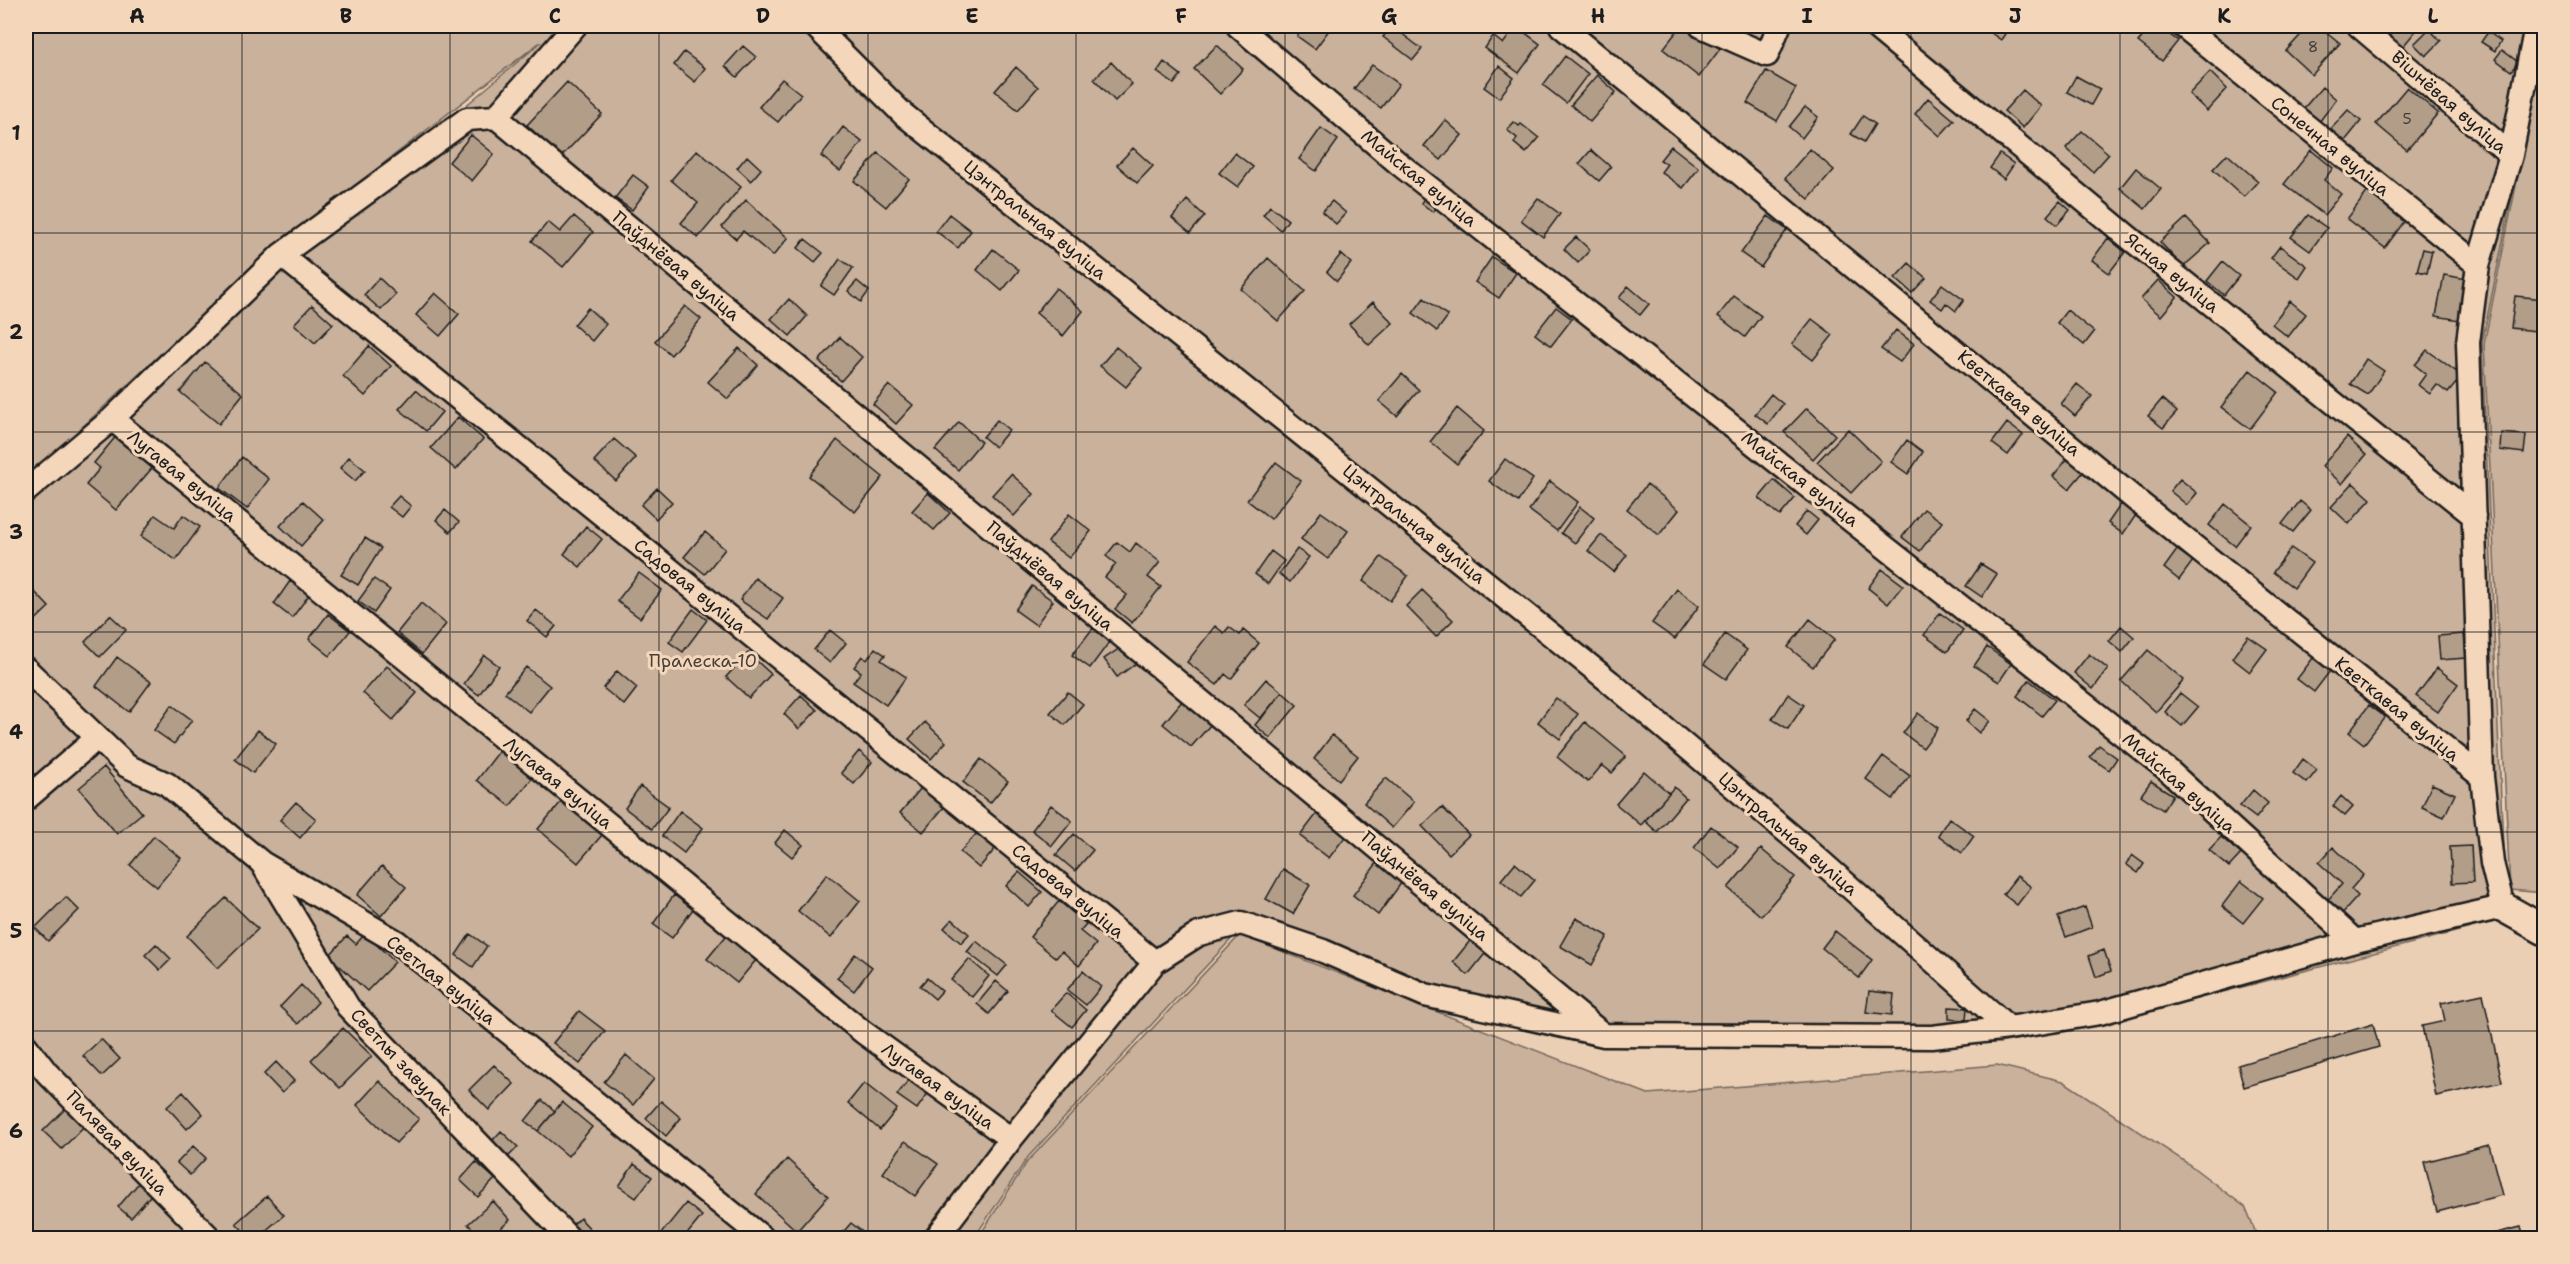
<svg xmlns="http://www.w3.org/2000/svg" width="2570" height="1264" viewBox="0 0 2570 1264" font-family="'Shantell Sans',sans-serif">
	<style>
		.green { fill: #c9b19b; stroke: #72665c; stroke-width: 1.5; fill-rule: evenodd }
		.building { fill: #b29d89; stroke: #1c1c1c; stroke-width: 1.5 }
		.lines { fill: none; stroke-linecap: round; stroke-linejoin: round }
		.minor-casing { stroke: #1c1c1c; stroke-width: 27 }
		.tertiary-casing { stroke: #1c1c1c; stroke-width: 33 }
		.minor { stroke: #f4d6ba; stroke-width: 22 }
		.tertiary { stroke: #f4d6ba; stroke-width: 28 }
		.grid { fill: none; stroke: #1c1c1c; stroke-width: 1.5; stroke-opacity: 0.55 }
		.labels { text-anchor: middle; stroke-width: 6; stroke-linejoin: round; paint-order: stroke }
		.number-label { font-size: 15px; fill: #423c37 }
		.street-label { font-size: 18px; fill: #1c1c1c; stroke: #f4d6ba }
		.park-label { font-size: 18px; fill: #47413c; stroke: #f4d6ba }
		.neatline { fill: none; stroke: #1c1c1c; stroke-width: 2 }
		.grid-label { font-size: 20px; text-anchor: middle; font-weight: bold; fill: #1c1c1c }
	</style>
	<rect width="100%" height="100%" fill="#ebcfb4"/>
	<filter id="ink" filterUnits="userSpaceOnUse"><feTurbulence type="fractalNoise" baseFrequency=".0167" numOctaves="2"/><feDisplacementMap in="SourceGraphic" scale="12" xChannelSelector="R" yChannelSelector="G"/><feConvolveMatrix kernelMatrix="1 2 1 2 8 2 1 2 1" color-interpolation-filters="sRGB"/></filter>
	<g filter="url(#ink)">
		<path class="green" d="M26,26H2544V40L2482,343L2506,919L2103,1023L2000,1043L1611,1046L1422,1000L1238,932L1028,1157L974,1238H26ZM539,43H540L62,446L273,249Z
			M2544,47V893L2510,890L2484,344Z
			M1240,935L1648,1094L1997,1065L2063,1081L2190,1165L2245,1207L2258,1238H978L1027,1162Z"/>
		<path class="building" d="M1304,26H1332L1315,49L1297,36Z
			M1392,26L1422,49L1413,60L1383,37Z
			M1516,26L1540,44L1519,73L1485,48L1493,36L1503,44Z
			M1681,26H1690L1720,49L1699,77L1663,49Z
			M1985,26H2010L2001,40L1984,28Z
			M2152,26H2158L2178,41L2162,61L2138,42Z
			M2309,26H2319L2340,43L2312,75L2286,51Z
			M2390,26H2418L2419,27L2400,50L2382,34Z
			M2429,29L2441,41L2426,56L2414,44Z
			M2488,32L2501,41L2495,51L2481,42Z
			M1217,45L1243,69L1220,94L1194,69Z
			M743,46L756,57L737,77L725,66Z
			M2502,50L2518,62L2511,71L2495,59Z
			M684,52L705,68L695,82L674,65Z
			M1565,56L1588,74L1566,103L1543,85Z
			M1111,62L1132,84L1115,101L1094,79Z
			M1164,62L1181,75L1174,84L1157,72Z
			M1372,65L1399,84L1381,108L1354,89Z
			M1499,66L1514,78L1499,98L1484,87Z
			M1016,67L1038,87L1018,110L995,91Z
			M1766,71L1796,88L1777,121L1747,103Z
			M2210,72L2227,89L2207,111L2189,94Z
			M1597,75L1616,92L1590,122L1571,105Z
			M2076,76L2100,89L2091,105L2067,92Z
			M782,79L801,94L778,122L759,107Z
			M567,82L602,114L561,157L527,125Z
			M2322,87L2336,99L2320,121L2304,108Z
			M2407,87L2438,113L2407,150L2376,124Z
			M2023,90L2041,106L2023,128L2004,111Z
			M1928,98L1954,120L1940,136L1915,114Z
			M1805,107L1818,117L1802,138L1789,127Z
			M2348,110L2361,121L2345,141L2330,130Z
			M1863,116L1875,124L1864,142L1851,134Z
			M1445,120L1462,135L1441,160L1424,146Z
			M1514,122L1519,126L1521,124L1539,138L1526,153L1514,143L1517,138L1507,130Z
			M843,127L862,142L840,171L821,156Z
			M1321,128L1338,140L1316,171L1299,159Z
			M2082,131L2109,154L2093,172L2066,148Z
			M471,135L494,154L472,181L449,162Z
			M1671,146L1699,168L1683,188L1661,172L1667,164L1660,160Z
			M1133,148L1153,166L1137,183L1117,165Z
			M1810,149L1834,170L1809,199L1785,178Z
			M697,150L741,187L698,238L681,223L698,203L671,180Z
			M1591,150L1611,167L1599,181L1579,164Z
			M2311,150L2333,168L2324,180L2341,194L2324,215L2284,184Z
			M878,153L909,179L886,207L854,181Z
			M1235,153L1253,167L1238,187L1219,173Z
			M2000,154L2014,164L2004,179L1990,168Z
			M2227,154L2258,181L2244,197L2213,169Z
			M747,156L761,169L751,181L737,168Z
			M2136,168L2161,189L2145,209L2120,188Z
			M633,175L649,187L632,210L615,198Z
			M2368,191L2406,219L2385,248L2347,219Z
			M1426,195L1439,204L1433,212L1421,203Z
			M1538,198L1560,214L1543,237L1521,220Z
			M746,200L788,238L773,256L743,231L736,239L722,227Z
			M1187,200L1205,216L1190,233L1172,218Z
			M1332,201L1346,213L1336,224L1322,212Z
			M2060,201L2070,210L2057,225L2047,216Z
			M1270,206L1288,220L1281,230L1263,215Z
			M949,214L971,231L958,248L936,231Z
			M2308,215L2327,228L2310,251L2291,237Z
			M574,216L593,232L563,267L532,241L548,222L560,232Z
			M1768,216L1787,230L1761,267L1741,253Z
			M2186,218L2210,243L2183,267L2160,242Z
			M1576,237L1590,250L1578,263L1564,249Z
			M2108,238L2125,252L2109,273L2092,260Z
			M805,239L823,253L815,262L798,248Z
			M2280,246L2307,266L2299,278L2271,258Z
			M993,249L1019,270L1002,291L977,270Z
			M2423,249L2432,251L2427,273L2417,271Z
			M1341,254L1351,263L1337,281L1327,272Z
			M1492,257L1516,273L1499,298L1475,282Z
			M1268,258L1305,291L1278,321L1241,289Z
			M840,259L853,268L834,295L821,286Z
			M2222,262L2239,276L2224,295L2207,281Z
			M1909,263L1926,278L1912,293L1895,278Z
			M2444,275L2467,279L2459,320L2436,316Z
			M379,278L396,294L381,310L364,295Z
			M2158,280L2177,297L2161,316L2141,299Z
			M857,281L869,291L861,302L848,291Z
			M1942,284L1964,300L1956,311L1946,303L1942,309L1930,300Z
			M1628,286L1649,304L1640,315L1619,298Z
			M1056,288L1083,311L1063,336L1036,313Z
			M435,293L459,314L440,336L416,315Z
			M1734,296L1761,316L1745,337L1718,316Z
			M2515,296L2544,299V332L2511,328Z
			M1424,298L1448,316L1437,331L1413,313Z
			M789,299L807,316L790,336L771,319Z
			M2290,301L2306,314L2288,337L2272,324Z
			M1373,302L1393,323L1369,345L1349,324Z
			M312,305L333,324L315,343L294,324Z
			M685,306L701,319L671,355L655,341Z
			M1556,307L1572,319L1551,346L1535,334Z
			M588,308L606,324L592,341L574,325Z
			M2067,310L2094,332L2084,345L2057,323Z
			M1812,319L1833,335L1813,360L1792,344Z
			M1896,330L1914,344L1900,362L1881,349Z
			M840,337L862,357L841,381L819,361Z
			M369,346L391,366L365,396L343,376Z
			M1116,347L1142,368L1126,387L1100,366Z
			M739,348L758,365L728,399L708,382Z
			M2427,350L2462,376L2448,393L2437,385L2430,394L2418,385L2426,374L2415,365Z
			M2366,359L2384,371L2368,395L2350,384Z
			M205,362L243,394L219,424L180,392Z
			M2250,370L2278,392L2250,429L2221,407Z
			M1402,374L1419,390L1397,416L1379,401Z
			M2077,384L2092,396L2075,416L2061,404Z
			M889,385L913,405L896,424L873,404Z
			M416,390L442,412L426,431L399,409Z
			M1771,394L1783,404L1768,424L1755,414Z
			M2162,399L2177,412L2163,428L2148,416Z
			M1457,408L1484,431L1457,464L1430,442Z
			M1807,408L1835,435L1813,459L1784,432Z
			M458,417L483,439L456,470L431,448Z
			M997,420L1009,430L995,447L983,437Z
			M959,422L981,442L958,470L935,450Z
			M2007,423L2023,435L2008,455L1992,443Z
			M1848,429L1881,461L1851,493L1817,462Z
			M2501,433L2526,435L2524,453L2500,450Z
			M117,435L153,467L116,510L86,485L100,468L94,463Z
			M2347,437L2366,455L2342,484L2322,466Z
			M614,439L636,458L616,481L594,461Z
			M837,440L883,477L855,512L809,476Z
			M1907,440L1923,452L1908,474L1891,462Z
			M242,457L269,479L247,509L219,488Z
			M349,457L365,470L355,481L340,468Z
			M2069,457L2085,470L2069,489L2053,476Z
			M1505,459L1533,479L1518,502L1489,481Z
			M1276,462L1301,481L1271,519L1247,500Z
			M1011,474L1034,494L1014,516L992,495Z
			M2180,479L2197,493L2187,505L2170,491Z
			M1774,480L1795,498L1780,516L1759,498Z
			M1550,481L1578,502L1557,531L1529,510Z
			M2353,483L2371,499L2349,524L2331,507Z
			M1647,484L1679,510L1659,535L1627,509Z
			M657,488L672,502L656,519L641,505Z
			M928,493L950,513L934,530L912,511Z
			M399,496L411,506L402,517L389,507Z
			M303,501L324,520L301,546L280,526Z
			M2300,501L2311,510L2293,532L2282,524Z
			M2121,504L2136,515L2123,534L2108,523Z
			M2225,504L2251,525L2235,546L2209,525Z
			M1580,507L1594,518L1575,543L1561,533Z
			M1924,509L1942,522L1920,551L1902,537Z
			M445,510L459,522L450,532L436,520Z
			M1807,511L1818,520L1806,535L1795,526Z
			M1321,512L1348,531L1328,559L1301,539Z
			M1069,514L1091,531L1069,558L1048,542Z
			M155,515L174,528L183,515L200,527L176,560L141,536Z
			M586,526L602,539L580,567L564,554Z
			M705,532L725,549L705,574L684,557Z
			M1601,535L1627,555L1614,572L1588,551Z
			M365,538L381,548L358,585L341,575Z
			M1117,542L1130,552L1136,543L1160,562L1148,577L1161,587L1132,623L1115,609L1127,595L1105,577L1116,564L1106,556Z
			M2291,548L2312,563L2294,588L2273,572Z
			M1297,549L1309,557L1290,582L1279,574Z
			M2177,550L2193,561L2179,580L2164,568Z
			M1271,551L1284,561L1268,584L1255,574Z
			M1381,557L1408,576L1390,601L1363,581Z
			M1981,564L1997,574L1982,597L1966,586Z
			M1882,569L1903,585L1888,604L1868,588Z
			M639,573L662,590L640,618L617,601Z
			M755,578L783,598L768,619L740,600Z
			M374,579L390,590L374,613L358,601Z
			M290,581L309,595L292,618L274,604Z
			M1032,586L1053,601L1036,625L1015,610Z
			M1677,589L1699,606L1675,639L1652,623Z
			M33,590L49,607L26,629V598Z
			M1422,590L1453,620L1436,637L1406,606Z
			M421,603L446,624L422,654L397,633Z
			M693,609L707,620L683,652L669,642Z
			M536,610L556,626L547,637L527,621Z
			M1940,613L1963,630L1947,652L1924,635Z
			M328,614L350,631L330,656L309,639Z
			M110,615L126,630L100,657L85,642Z
			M1810,619L1835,639L1813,667L1788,647Z
			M1215,626L1224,633L1229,627L1240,635L1243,630L1259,643L1231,679L1225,674L1217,685L1187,662Z
			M2121,626L2134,637L2122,652L2109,641Z
			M1093,628L1110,641L1090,668L1072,655Z
			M830,630L846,643L830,663L814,650Z
			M1725,634L1747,650L1726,679L1704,664Z
			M2464,634L2466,658L2440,660L2438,636Z
			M2248,636L2267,649L2250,672L2232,658Z
			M1126,644L1138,662L1117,677L1104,659Z
			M1987,647L2011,664L1999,682L1974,666Z
			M875,648L885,655L881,660L906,677L886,705L853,682L861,672L854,667L862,656L867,660Z
			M2148,650L2184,680L2156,712L2121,681Z
			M748,653L771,674L749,698L726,677Z
			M2089,654L2108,669L2093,689L2074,673Z
			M484,655L499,666L479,695L464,684Z
			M117,657L151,682L129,712L96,686Z
			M2313,658L2330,671L2314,692L2297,679Z
			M387,666L417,693L393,720L363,693Z
			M526,667L550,686L529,712L505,693Z
			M2437,668L2458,684L2438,712L2416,696Z
			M617,671L637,688L624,705L603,688Z
			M1266,679L1282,692L1261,719L1244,705Z
			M2029,680L2055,700L2042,716L2017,696Z
			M1068,692L1083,704L1065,725L1050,713Z
			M1282,692L1297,705L1270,738L1255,725Z
			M2180,693L2198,707L2182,726L2165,712Z
			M1788,694L1804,705L1788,729L1772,719Z
			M801,695L817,710L799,729L784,714Z
			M1556,698L1578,714L1560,739L1538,722Z
			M1183,700L1211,724L1191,747L1163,724Z
			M172,705L192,720L174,744L154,730Z
			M2369,705L2385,717L2364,744L2349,732Z
			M1975,709L1990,721L1979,733L1966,721Z
			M1918,713L1938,728L1923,748L1903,733Z
			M925,722L946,742L931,759L909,739Z
			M1585,722L1626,756L1612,773L1602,765L1588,782L1557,757Z
			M258,730L276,744L253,773L235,759Z
			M1332,735L1358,756L1339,780L1314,759Z
			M2099,745L2117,758L2109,770L2090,757Z
			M500,750L534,776L510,806L477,780Z
			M859,751L872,762L854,784L841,773Z
			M1883,756L1910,776L1893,799L1866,779Z
			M981,759L1008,781L990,803L963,782Z
			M2303,759L2317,770L2307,783L2293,773Z
			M104,767L142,813L117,834L79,788Z
			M1644,771L1669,793L1641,825L1616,804Z
			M1386,778L1414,802L1392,828L1364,803Z
			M2151,781L2173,795L2163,810L2141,795Z
			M2432,784L2455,794L2444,817L2422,807Z
			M640,786L669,807L652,829L625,808Z
			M1674,787L1686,798L1657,832L1645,821Z
			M921,788L944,807L923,832L900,813Z
			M2253,790L2268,803L2256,818L2240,806Z
			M2341,796L2353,807L2345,816L2333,806Z
			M562,801L602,835L578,863L538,829Z
			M296,802L316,819L300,838L280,820Z
			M1051,805L1072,821L1052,846L1032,830Z
			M1442,807L1469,835L1449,854L1422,826Z
			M680,811L703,828L684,853L662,836Z
			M1319,811L1348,833L1329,858L1300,836Z
			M1949,818L1974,836L1962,853L1938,835Z
			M1711,826L1738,847L1720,869L1694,848Z
			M785,830L803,845L792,857L775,843Z
			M977,833L995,849L979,868L960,852Z
			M1074,834L1093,850L1075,871L1056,855Z
			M154,836L181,858L157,887L130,865Z
			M2221,837L2241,854L2229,867L2209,850Z
			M2471,846L2473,882L2452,883L2450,847Z
			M2333,847L2363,875L2351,889L2358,896L2340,916L2326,902L2342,884L2319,863Z
			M1761,849L1795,877L1761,916L1728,888Z
			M2132,855L2144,864L2138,873L2126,864Z
			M1377,863L1402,882L1378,915L1353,895Z
			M1515,863L1535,880L1521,897L1501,880Z
			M382,866L406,887L381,916L357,895Z
			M1283,869L1310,885L1293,914L1266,899Z
			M1019,872L1042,892L1029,907L1006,886Z
			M827,874L860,901L831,938L798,911Z
			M2017,876L2031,887L2017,905L2003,894Z
			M2241,881L2263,898L2243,923L2222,906Z
			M674,895L693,909L672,938L653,924Z
			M66,897L79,910L48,941L35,928Z
			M226,898L258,929L218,968L187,936Z
			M1059,901L1086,924L1080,931L1096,944L1079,966L1062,951L1056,958L1030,937Z
			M2085,907L2092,927L2066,937L2058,917Z
			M1576,918L1608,936L1592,965L1560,946Z
			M952,919L969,934L961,943L944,928Z
			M1835,931L1872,960L1859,978L1822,948Z
			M365,934L395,962L367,991L329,956L347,936L356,944Z
			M470,934L487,946L473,967L456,955Z
			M726,936L756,960L737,983L707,959Z
			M1473,937L1488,950L1468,975L1453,962Z
			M976,941L1007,965L998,976L967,952Z
			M156,944L171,959L160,970L145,955Z
			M2104,950L2111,971L2096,977L2089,956Z
			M855,954L872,967L854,991L837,978Z
			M969,959L989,976L972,997L951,980Z
			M1083,971L1101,987L1086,1005L1067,990Z
			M927,978L942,991L935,999L920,986Z
			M996,981L1008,991L989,1014L977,1004Z
			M301,985L318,1002L298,1024L280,1007Z
			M1869,991L1894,994L1892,1015L1866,1012Z
			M1066,993L1086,1010L1072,1027L1051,1010Z
			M2483,994L2502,1082L2436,1096L2422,1026L2445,1021L2441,1003Z
			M1949,1007L1967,1008L1966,1020L1949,1019Z
			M579,1011L605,1031L580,1064L553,1043Z
			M2373,1024L2379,1047L2244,1087L2238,1065Z
			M343,1028L372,1056L340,1088L311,1060Z
			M101,1039L120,1059L102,1076L83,1056Z
			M626,1055L654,1079L633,1105L604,1082Z
			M276,1062L294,1081L282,1093L264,1074Z
			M494,1065L514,1084L489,1110L469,1090Z
			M910,1078L929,1092L917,1109L897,1095Z
			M379,1081L419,1119L396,1143L357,1105Z
			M864,1083L897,1109L880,1130L848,1103Z
			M183,1092L203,1114L187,1129L167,1107Z
			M542,1100L555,1111L538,1131L525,1121Z
			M661,1101L681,1118L666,1136L646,1118Z
			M562,1102L592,1127L568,1156L538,1131Z
			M67,1107L86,1124L62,1149L43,1131Z
			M501,1131L518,1147L508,1157L492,1141Z
			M905,1141L938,1164L915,1196L883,1173Z
			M2489,1145L2502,1195L2437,1212L2424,1162Z
			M193,1146L206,1158L190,1175L177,1163Z
			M787,1159L828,1196L797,1231L756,1194Z
			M476,1162L495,1179L478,1197L460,1180Z
			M634,1164L652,1177L636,1198L619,1186Z
			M143,1178L156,1189L131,1218L118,1207Z
			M267,1196L284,1215L257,1238H250L236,1223Z
			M493,1201L510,1220L490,1238H481L468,1224Z
			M686,1203L702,1216L684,1238H664L660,1235Z
			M580,1218L593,1232L586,1238H583L571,1226Z
			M851,1223L870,1238H838Z
			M2521,1227L2524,1238H2476Z"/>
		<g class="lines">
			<g class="minor-casing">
				<path id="minor" d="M815,26L903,114L1610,682L1800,843L2009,1028
					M1238,26L1398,163L2169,771L2355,941
					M1561,26L2136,500L2482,777
					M1701,26L1767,55L1779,26
					M1874,26L2127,236L2474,516
					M2183,26L2478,265
					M2359,26L2511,155
					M496,117L1601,1033
					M281,255L1155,962
					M112,419L863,1032L1011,1139
					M26,491L112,419L281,255L467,119L496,117L575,26
					M26,669L127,766L167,784L262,863L397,942L763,1238
					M26,799L97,738
					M263,865L348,1007L569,1238
					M26,1046L47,1073L210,1238
					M936,1238L1011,1139L1155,962L1199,934L1241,923L1323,951L1425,995L1604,1035L1932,1037L2009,1028L2100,1013L2355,941L2503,907L2492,863L2482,777L2468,342L2478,265L2511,155L2536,26"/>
			</g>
			<g class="tertiary-casing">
				<path id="tertiary" d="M2503,907L2544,930"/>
			</g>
			<use href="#minor" class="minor"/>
			<use href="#tertiary" class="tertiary"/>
		</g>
	</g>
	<path class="grid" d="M242,26V1238M450,26V1238M659,26V1238M868,26V1238M1076,26V1238M1285,26V1238M1494,26V1238M1702,26V1238M1911,26V1238M2120,26V1238M2328,26V1238M26,233H2544M26,432H2544M26,632H2544M26,832H2544M26,1031H2544"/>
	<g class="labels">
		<g class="number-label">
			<text x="2313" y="52">8</text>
			<text x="2407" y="124">5</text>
		</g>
		<g class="street-label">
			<text transform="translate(2449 102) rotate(41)" y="6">Вішнёвая вуліца</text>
			<text transform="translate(2330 146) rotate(39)" y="6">Сонечная вуліца</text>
			<text transform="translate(1419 178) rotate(39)" y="6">Майская вуліца</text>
			<text transform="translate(1035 220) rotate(39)" y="6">Цэнтральная вуліца</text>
			<text transform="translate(676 266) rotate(40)" y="6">Паўднёвая вуліца</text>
			<text transform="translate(2172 273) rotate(39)" y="6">Ясная вуліца</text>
			<text transform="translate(2019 403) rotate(40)" y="6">Кветкавая вуліца</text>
			<text transform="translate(182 476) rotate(39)" y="6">Лугавая вуліца</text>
			<text transform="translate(1800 479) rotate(38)" y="6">Майская вуліца</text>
			<text transform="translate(1414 524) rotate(39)" y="6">Цэнтральная вуліца</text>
			<text transform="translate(1050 576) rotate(40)" y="6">Паўднёвая вуліца</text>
			<text transform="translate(690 586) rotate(39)" y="6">Садовая вуліца</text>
			<text transform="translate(2397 709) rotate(39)" y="6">Кветкавая вуліца</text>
			<text transform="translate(558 783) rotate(39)" y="6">Лугавая вуліца</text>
			<text transform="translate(2179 783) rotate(41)" y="6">Майская вуліца</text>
			<text transform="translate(1788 834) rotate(41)" y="6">Цэнтральная вуліца</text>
			<text transform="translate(1425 886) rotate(40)" y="6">Паўднёвая вуліца</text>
			<text transform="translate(1068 891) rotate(39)" y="6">Садовая вуліца</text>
			<text transform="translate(441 980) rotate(38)" y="6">Светлая вуліца</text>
			<text transform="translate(401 1062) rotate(47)" y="6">Светлы завулак</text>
			<text transform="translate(938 1086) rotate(36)" y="6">Лугавая вуліца</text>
			<text transform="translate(117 1143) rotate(46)" y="6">Палявая вуліца</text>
		</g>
		<g class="park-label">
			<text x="703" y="667">Пралеска-10</text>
		</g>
	</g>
	<rect width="2570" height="1264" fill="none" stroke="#f4d6ba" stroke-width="66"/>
	<rect x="33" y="33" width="2504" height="1198" class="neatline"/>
	<g class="grid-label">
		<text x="137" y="23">A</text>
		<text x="346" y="23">B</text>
		<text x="555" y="23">C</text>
		<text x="763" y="23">D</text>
		<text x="972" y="23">E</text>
		<text x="1181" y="23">F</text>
		<text x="1389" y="23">G</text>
		<text x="1598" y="23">H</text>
		<text x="1807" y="23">I</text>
		<text x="2015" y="23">J</text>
		<text x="2224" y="23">K</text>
		<text x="2433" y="23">L</text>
		<text x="16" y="140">1</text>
		<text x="16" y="339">2</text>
		<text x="16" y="539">3</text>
		<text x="16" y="739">4</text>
		<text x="16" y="938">5</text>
		<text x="16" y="1138">6</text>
	</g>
</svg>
